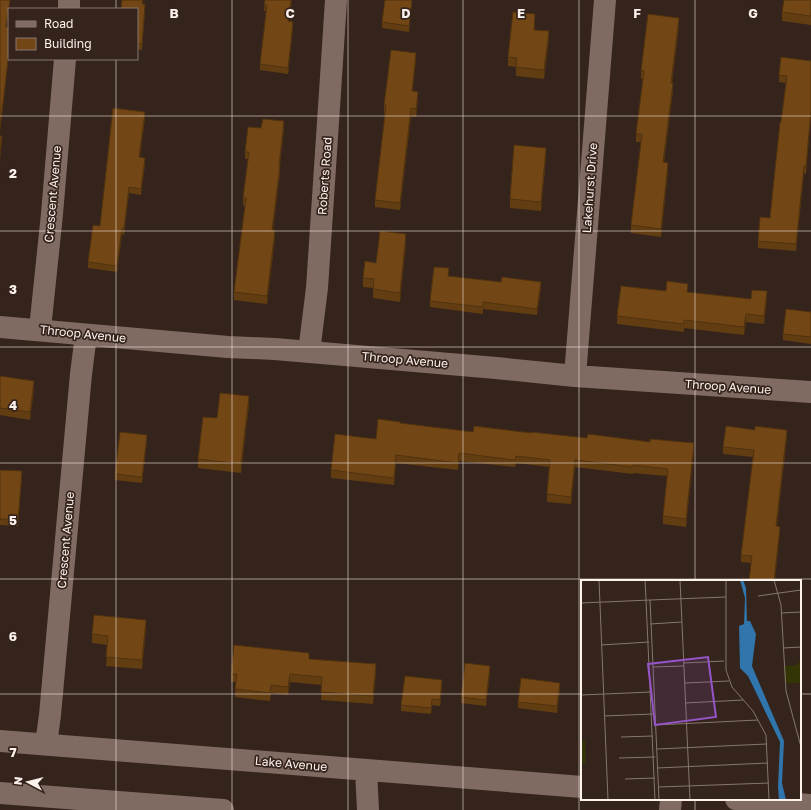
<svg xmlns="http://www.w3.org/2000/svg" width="811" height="810" viewBox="0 0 811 810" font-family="'Golos Text',sans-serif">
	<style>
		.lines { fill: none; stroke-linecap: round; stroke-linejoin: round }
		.street { stroke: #806b62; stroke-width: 22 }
		.secondary { stroke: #806b62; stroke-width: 22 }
		.wall { fill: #633d12 }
		.shaded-wall { fill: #50320f }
		.building { fill: #734715; stroke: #50320f }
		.grid { fill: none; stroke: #fef2ed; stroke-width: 1; stroke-opacity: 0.55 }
		.labels { text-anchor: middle; stroke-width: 3.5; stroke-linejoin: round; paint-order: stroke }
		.street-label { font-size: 12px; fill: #fef2ed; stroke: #35241c }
		.inset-road { fill: none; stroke: #857670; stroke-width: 1 }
		.view { fill: #9554c8; fill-opacity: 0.15; stroke: #9554c8; stroke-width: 2 }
		.inset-edge { fill: none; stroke: #fef2ed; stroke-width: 2 }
		.grid-label { font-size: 13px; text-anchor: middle; font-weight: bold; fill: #fef2ed; stroke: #35241c; stroke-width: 3.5; stroke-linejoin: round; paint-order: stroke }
	</style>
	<rect width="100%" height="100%" fill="#35241c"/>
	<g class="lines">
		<path class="street" d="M69,9V0
			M0,327L228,347L275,349L496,368L575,376L811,392
			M40,329L52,214L65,59
			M309,352L317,288L330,92L336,0
			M575,376L605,0
			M46,744L50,715L81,374L86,335
			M670,810L671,799"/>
		<path class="secondary" d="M0,741L582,787
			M366,770L368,810
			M0,793L223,810
			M736,799L811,805"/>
	</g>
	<path class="wall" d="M265,0H292L289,21L293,28L288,74L260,70V64L266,11H264Z
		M385,0H412L409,32L382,28V22Z
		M811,0V25L782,21V12Z
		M143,4L145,10L142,50L137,49V9Z
		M535,23V30L549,40L544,79L516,76V67L508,66V57Z
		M679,26L672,83L673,91L664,162L668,171L661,237L631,233V225L641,142H636V134L643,79H641V71Z
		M781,57L809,132L806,174L804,173L796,251L758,248V241L770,218L786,83L779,82V75Z
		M416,61L412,91L418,100L416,117L411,116L400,210L375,207V200L386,113H384V105Z
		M145,118L140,157L145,164L141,195L129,193L124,235L122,234L117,272L88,268V262L100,226Z
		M261,128L284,129L280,165V173L273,230L275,238L267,304L234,300V292L245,206L243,205V198L248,159H245V152Z
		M546,157L541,211L510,208V199Z
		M406,243L400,302L373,298V288L363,287V278L376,263Z
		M449,276L541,288L537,315L483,309V314L430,307V301Z
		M666,291L688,292L751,299H767L764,324L746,322L744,335L684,328V332L617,324V316Z
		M811,312V344L783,340V334Z
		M0,376L34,389L30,420L0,415Z
		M249,405L241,473L198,468V459L217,418Z
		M400,423L473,432L531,433L694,450L686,527L663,524V516L667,476L633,473V474L575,467L571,504L547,502V494L550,467L516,463L515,467L459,461L458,470L396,463L394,485L331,478V470Z
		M787,437L777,526L780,534L751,563L741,562V555L753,457L723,454V447Z
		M147,441L142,483L115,480V474Z
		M0,470L22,477L18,526L0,525Z
		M146,629L142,669L106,666L108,645L92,643V634Z
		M309,659L376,672L373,704L321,700L322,685L290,682L288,695L271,693L270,701L235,697L236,682H231V674Z
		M490,672L486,706L461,703V697Z
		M442,687L440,706L432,705L431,714L401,711V705Z
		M560,689L557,713L518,708V702Z"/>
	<path class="shaded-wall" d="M10,0L6,33V27Z
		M291,0H292L288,27V21Z
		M145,4V10L142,50V44Z
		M535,14V23L534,39V30Z
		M679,18V26L671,91V83Z
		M293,22V28L288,74V68Z
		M549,31V40L544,79V70Z
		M9,51V57L0,134V128Z
		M416,53V61L412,99V91Z
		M673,83V91L663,170V162Z
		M418,92V100L416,117V109Z
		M411,108V116L400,210V203Z
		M811,111V118L806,174V166Z
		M145,112V118L139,163V157Z
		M284,121V129L279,173V165Z
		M2,136V142L0,161V155Z
		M546,148V157L541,211V202Z
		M145,158V164L141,195V189Z
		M668,163V171L661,237V229Z
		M280,165V173L272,237V230Z
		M804,166V173L796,251V244Z
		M129,187V193L124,235V228Z
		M122,228V234L117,272V266Z
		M275,230V238L267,304V296Z
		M406,234V243L400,302V293Z
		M541,282V288L537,315V309Z
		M767,291V299L764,324V316Z
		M746,314V322L744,335V327Z
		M34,381V389L30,420V412Z
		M249,396V405L241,473V464Z
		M787,430V437L776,533V526Z
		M147,435V441L142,483V477Z
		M694,443V450L686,527V519Z
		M459,453V461L458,470V463Z
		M396,455V463L394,485V478Z
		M575,460V467L571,504V497Z
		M22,471V477L18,526V520Z
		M780,527V534L775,581H774Z
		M146,620V629L142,669V660Z
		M376,664V672L373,704V696Z
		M490,666V672L486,706V700Z
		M290,674V682L288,695V687Z
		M442,680V687L440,706V700Z
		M560,683V689L557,713V706Z"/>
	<path class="building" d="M0,0H10L6,27H9V51L0,128Z
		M122,0H143L142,4H145L142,44L137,43V9H121Z
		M265,0H291L288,21L293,22L288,68L260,64L267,5H264Z
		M385,0H412L409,26L382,22Z
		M784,0H811V16L782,12Z
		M513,12L535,14L534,30L549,31L544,70L516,67L517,58L508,57Z
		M648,14L679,18L671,83H673L663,162L668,163L661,229L631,225L642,134H636L644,71H641Z
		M391,50L416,53L412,91L418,92L416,109L411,108L400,203L375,200L386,105H384Z
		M781,57L811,61V111L806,166H804L796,244L758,241L760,217L770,218L780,122H781L787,76L779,75Z
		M113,108L145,112L139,157L145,158L141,189L129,187L124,228H122L117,266L88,262L93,225L100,226Z
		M263,119L284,121L279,165H280L272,230H275L267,296L234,292L246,198H243L249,152H245L248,127L261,128Z
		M0,136H2L0,155Z
		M514,145L546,148L541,202L510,199Z
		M380,231L406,234L400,293L373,289L374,279L363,278L365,261L376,263Z
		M434,267L449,268L448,276L501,282L502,277L541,282L537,309L483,302V307L430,301Z
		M667,281L688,284L687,292L751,299L752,290L767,291L764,316L746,314L744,327L684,320V324L617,316L621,286L666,291Z
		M786,309L811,312V337L783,334Z
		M0,376L34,381L30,412L0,408Z
		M220,393L249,396L241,464L198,459L203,417L217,418Z
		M378,419L400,422V423L473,432L474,426L531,433V432L587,438L588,434L650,442V439L694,443L686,519L663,516L668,469L633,465V467L575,460L571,497L547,494L550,460L516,456L515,460L459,453L458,463L396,455L394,478L331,470L335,434L376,439Z
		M726,426L755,430V426L787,430L776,526L780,527L774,581H749L752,556L741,555L754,450L723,447Z
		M120,432L147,435L142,477L115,474Z
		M0,470L22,471L18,520L0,519Z
		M94,615L146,620L142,660L106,657L108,636L92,634Z
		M234,645L309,653V659L376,664L373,696L321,692L322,677L290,674L288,687L271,685L270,693L235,689L237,674H231Z
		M465,663L490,666L486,700L461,697Z
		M405,676L442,680L440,700L432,699L431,708L401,705Z
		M521,678L560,683L557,706L518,702Z"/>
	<path class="grid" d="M116,0V9M232,0V810M348,0V810M463,0V810M579,0V810M695,0V581M116,59V810M0,116H811M0,231H811M0,347H811M0,463H811M0,579H811M0,694H582M800,694H811M695,799V810"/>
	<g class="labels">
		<g class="street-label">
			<text transform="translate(325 176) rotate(-86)" y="4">Roberts Road</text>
			<text transform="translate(590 188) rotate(-86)" y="4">Lakehurst Drive</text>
			<text transform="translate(53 194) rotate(-85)" y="4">Crescent Avenue</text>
			<text transform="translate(83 334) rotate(6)" y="4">Throop Avenue</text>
			<text transform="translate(405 360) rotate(5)" y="4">Throop Avenue</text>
			<text transform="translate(728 387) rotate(4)" y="4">Throop Avenue</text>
			<text transform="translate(66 540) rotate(-85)" y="4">Crescent Avenue</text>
			<text transform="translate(291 764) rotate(5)" y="4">Lake Avenue</text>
		</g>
	</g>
	<g transform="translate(581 580)">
		<rect width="220" height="220" fill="#35241c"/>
		<path d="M220,80V103H204L203,86L216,85ZM0,161H4L5,183H0Z" fill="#333505"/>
		<path d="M159,0H162L165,8L166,41H169L175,54L171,86L203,161L201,203L205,220H198L197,207L199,162L167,96L159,88L158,46L163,44L164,18Z" fill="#3075ab"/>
		<path class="inset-road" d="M18,0L27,220M64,0L65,20M99,0L109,220M145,0V90L151,107L172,131L185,155L188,220M193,0L200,25L205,111L220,167M177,16L220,10M65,20L74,220M69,20L145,17M0,23L69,20L78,220M200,33L220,32M69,44L101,42M20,65L68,62M202,68L220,67M103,83L143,81M72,87L103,86M104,103L148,101M0,115L70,112M104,123L162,120M23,136L72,134M75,145L177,140M40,157L72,156M76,169L186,164M38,178L74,177M76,188L187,183M44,199L74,198M78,207L188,203"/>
		<path class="view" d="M127,77L135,137L74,145L67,84Z"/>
		<rect width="220" height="220" class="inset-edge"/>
	</g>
	<g class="grid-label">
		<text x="174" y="18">B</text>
		<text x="290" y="18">C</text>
		<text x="406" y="18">D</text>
		<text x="521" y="18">E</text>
		<text x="637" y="18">F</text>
		<text x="753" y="18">G</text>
		<text x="13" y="178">2</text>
		<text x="13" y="294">3</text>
		<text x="13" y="410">4</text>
		<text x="13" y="525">5</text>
		<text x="13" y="641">6</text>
		<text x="13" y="757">7</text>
	</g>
	<rect x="8" y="8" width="130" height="52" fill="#35241c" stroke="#857670"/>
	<rect x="16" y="21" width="20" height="6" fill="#806b62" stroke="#857670"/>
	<text x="44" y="28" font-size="12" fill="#fef2ed">Road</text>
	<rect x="16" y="38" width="20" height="12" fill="#734715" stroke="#857670"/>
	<text x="44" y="48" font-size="12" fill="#fef2ed">Building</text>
	<g transform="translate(28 782) rotate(277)" stroke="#35241c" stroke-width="3" paint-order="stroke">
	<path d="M0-3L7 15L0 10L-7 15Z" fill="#fef2ed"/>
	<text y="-6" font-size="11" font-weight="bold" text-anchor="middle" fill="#fef2ed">N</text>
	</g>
</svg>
